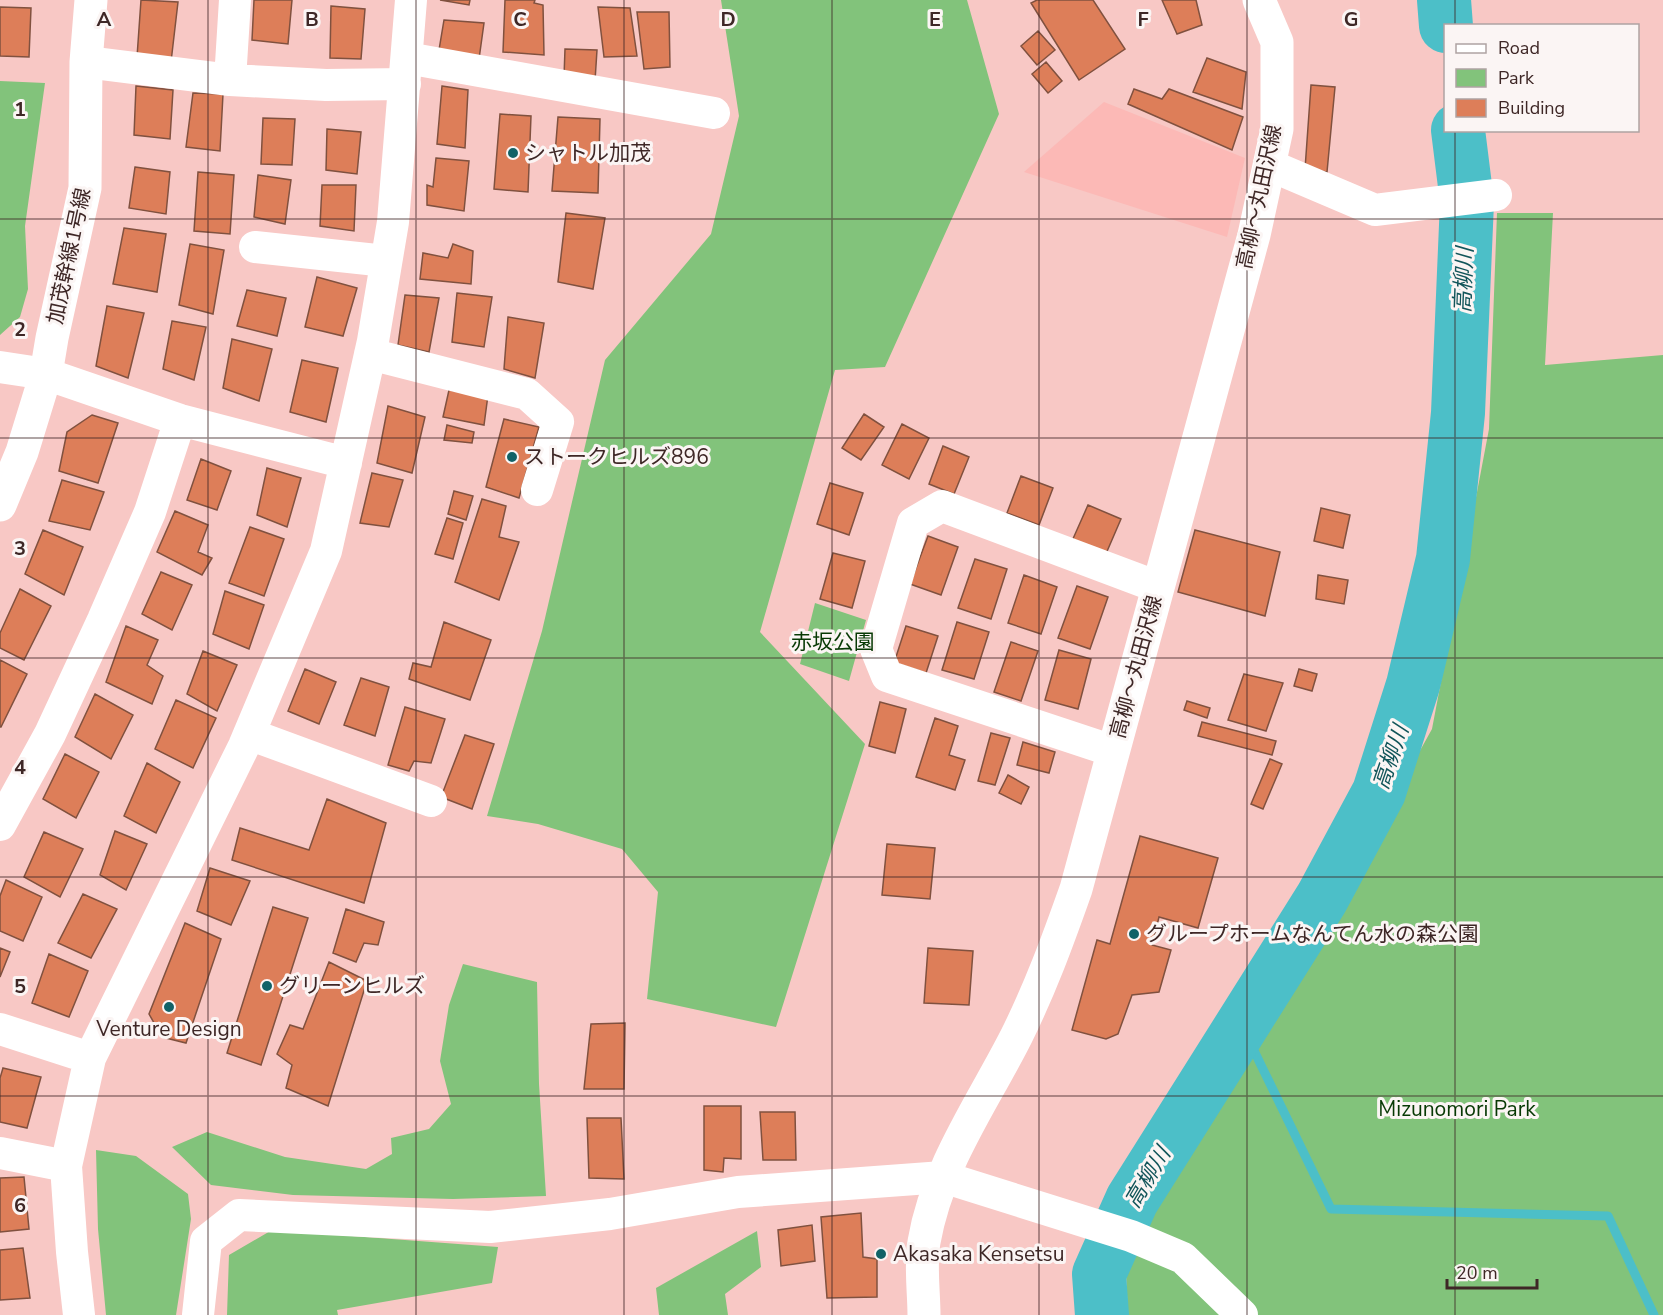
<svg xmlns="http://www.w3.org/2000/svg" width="1663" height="1315" viewBox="0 0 1663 1315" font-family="'Nunito Sans','Noto Sans JP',sans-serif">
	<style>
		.built { fill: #fcb9b6 }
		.green { fill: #82c37b }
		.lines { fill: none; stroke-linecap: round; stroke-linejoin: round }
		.stream { stroke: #4cbfc8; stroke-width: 9 }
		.river { stroke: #4cbfc8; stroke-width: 54 }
		.building { fill: #dd7e59; stroke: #80513f; stroke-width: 1.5 }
		.minor { stroke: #fff; stroke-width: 32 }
		.tertiary { stroke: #fff; stroke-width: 33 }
		.grid { fill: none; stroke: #3e2726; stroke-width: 1.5; stroke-opacity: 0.55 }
		.poi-dot { fill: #126267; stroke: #fbf5f4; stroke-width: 2 }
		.labels { text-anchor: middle; stroke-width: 6; stroke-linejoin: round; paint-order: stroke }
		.poi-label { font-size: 21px; fill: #3e2726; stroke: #fbf5f4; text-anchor: start }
		.street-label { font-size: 21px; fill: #3e2726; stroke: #fbf5f4 }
		.park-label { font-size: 21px; fill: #073904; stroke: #fbf5f4 }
		.water-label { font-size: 22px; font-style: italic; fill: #12555a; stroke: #fbf5f4 }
		.grid-label { font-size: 20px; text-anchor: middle; font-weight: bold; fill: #3e2726; stroke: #fbf5f4; stroke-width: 6; stroke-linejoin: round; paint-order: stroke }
	</style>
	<rect width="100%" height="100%" fill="#f8c8c5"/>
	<path class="built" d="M1104,102L1245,158L1227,237L1024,172Z"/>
	<path class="green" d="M721,0H967L999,114L885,367L835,370L760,632L865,744L776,1027L647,999L658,892L622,849L538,824L487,816L542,631L605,360L711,234L739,116Z
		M0,81L45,83L25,226L28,289L20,317L0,335Z
		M1497,213H1553L1545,365L1663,355V1315H1128L1126,1274L1147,1217L1254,1050L1432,729L1489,429Z
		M815,603L866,620L849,681L800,664Z
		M463,964L537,982L539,1084L546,1196L453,1199L293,1195L211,1185L172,1147L207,1132L285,1157L366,1169L392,1154L391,1138L429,1129L451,1104L440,1061L449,1005Z
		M96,1150L136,1156L188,1194L191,1219L176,1315H106L98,1229Z
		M272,1230L498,1247L492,1283L337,1310L338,1315H227L229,1255Z
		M757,1231L761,1267L725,1294L728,1315H659L656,1288Z"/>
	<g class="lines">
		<path class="stream" d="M1242,1026L1331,1209L1608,1216L1654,1315"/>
		<path class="river" d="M1444,0L1446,26
			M1102,1315L1099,1274L1132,1200L1322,898L1379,792L1413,685L1443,559L1458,413L1467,202L1458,130"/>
	</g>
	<path class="building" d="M141,0L178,2L171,62L137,57Z
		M254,0H292L288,44L252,40Z
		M440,0H470L469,5Z
		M505,0H535L534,3L543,5L544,55L503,52Z
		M1037,0H1093L1125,49L1079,80L1031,3Z
		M1162,0H1196L1202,25L1177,34Z
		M331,6L365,9L361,59L330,58Z
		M0,7L31,8L29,57L0,56Z
		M598,7L630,8L637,56L604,57Z
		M637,12H669L670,67L644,69Z
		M444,20L484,23L479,59L439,50Z
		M1038,31L1055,50L1037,65L1021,46Z
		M565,49L597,50L595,81L564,77Z
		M1207,58L1246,72L1242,109L1193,92Z
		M1046,62L1062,81L1048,93L1032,74Z
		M1311,85L1335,87L1327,172L1305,169Z
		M136,86L173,90L170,139L134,135Z
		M442,86L468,90L465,148L437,144Z
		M1134,89L1162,99L1169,89L1243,117L1232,150L1128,104Z
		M193,93L223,94L220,151L186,147Z
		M500,114L531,116L528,192L494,189Z
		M558,117L600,119L598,193L552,191Z
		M263,118L295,119L292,165L261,164Z
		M327,129L361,132L357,174L326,170Z
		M436,158L469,161L464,211L427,205V185L433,187Z
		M135,167L170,172L166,214L129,208Z
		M198,172L234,175L230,234L194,231Z
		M258,175L291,180L285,224L254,217Z
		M322,185H356L354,231L320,226Z
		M566,213L605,218L593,289L558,282Z
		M124,228L166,234L157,292L113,284Z
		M190,244L224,250L213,314L179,305Z
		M453,244L473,251L471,284L420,279L423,253L448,258Z
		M317,277L357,288L343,336L305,327Z
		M247,290L286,298L277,336L237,326Z
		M457,293L492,297L484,347L452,342Z
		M405,295L439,298L429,352L398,345Z
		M107,306L144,313L128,378L96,366Z
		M508,317L544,323L535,378L504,369Z
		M172,321L206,327L194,380L163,369Z
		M232,339L272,349L259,401L223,388Z
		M302,360L338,368L326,422L290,412Z
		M449,390L488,395L484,425L443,417Z
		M388,406L425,417L412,473L377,463Z
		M864,414L884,427L861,460L842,448Z
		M92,415L118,423L98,483L59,471L67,432Z
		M504,419L539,427L519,498L486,487Z
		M902,424L929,438L909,479L882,465Z
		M447,425L474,432L472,443L444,440Z
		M943,446L969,457L954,494L929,484Z
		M201,459L231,471L217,510L187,500Z
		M267,468L301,478L287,527L257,515Z
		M372,473L403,480L389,527L360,523Z
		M1021,476L1053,488L1039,525L1007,513Z
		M62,480L104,492L90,530L49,521Z
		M830,483L863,493L849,535L817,524Z
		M454,491L473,496L466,520L448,514Z
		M482,499L506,506L499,537L519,542L499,600L455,582Z
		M1088,505L1121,519L1105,556L1072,541Z
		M1321,508L1350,515L1343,548L1314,541Z
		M175,511L208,525L198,552L212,558L202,575L157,552Z
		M447,518L463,523L453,559L435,554Z
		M250,527L284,539L264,596L229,583Z
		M43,530L83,547L64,595L25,574Z
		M1195,530L1280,552L1265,616L1178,592Z
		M928,536L958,547L941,595L910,584Z
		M833,553L865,561L852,608L820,599Z
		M975,559L1007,569L991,619L958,608Z
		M161,572L192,585L172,630L142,614Z
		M1024,575L1057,587L1041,634L1008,623Z
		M1318,575L1348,580L1344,604L1316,599Z
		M1077,586L1108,597L1090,649L1058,638Z
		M20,589L51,606L24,660L0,648V633Z
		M225,591L264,605L249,649L213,634Z
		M444,622L491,640L470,700L409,679L413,663L431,667Z
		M957,622L989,632L974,679L942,670Z
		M126,626L158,640L147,665L163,676L152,704L106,682Z
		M906,626L938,636L926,673L894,663Z
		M1011,642L1038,651L1021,701L994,692Z
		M1059,650L1091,659L1078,709L1045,700Z
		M203,651L237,665L217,711L187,694Z
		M0,660L27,674L1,727H0Z
		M305,669L336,682L319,724L288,711Z
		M1299,669L1317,674L1312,691L1294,686Z
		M1244,674L1283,683L1266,731L1228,720Z
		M361,678L389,687L375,736L344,725Z
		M95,694L133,715L111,759L75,737Z
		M176,700L216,718L193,768L155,749Z
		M1187,701L1210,708L1207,718L1184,710Z
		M880,702L906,709L895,753L869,746Z
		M405,707L445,719L431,763L414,761L409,771L388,765Z
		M935,718L958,726L949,755L965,760L955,790L916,777Z
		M1202,722L1276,741L1272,755L1198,736Z
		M991,733L1010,738L995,785L978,781Z
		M465,735L494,744L472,809L441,797Z
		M1023,742L1055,752L1049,773L1017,765Z
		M65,754L99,772L76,818L43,799Z
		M1270,759L1282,764L1263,809L1251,804Z
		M147,763L180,782L156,833L124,816Z
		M1008,775L1029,787L1021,804L999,793Z
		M327,799L386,823L364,903L232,860L240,828L309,850Z
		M115,831L147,844L126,890L100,875Z
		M44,832L83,849L60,897L24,877Z
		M1140,836L1218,858L1198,928L1159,917L1152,945L1171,950L1159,992L1132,995L1118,1034L1106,1039L1072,1030L1097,940L1110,944Z
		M887,844L935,848L930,899L882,895Z
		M210,868L250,881L231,925L197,911Z
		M6,880L42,897L23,941L0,931V896Z
		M83,894L117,909L91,958L58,943Z
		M273,907L308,918L261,1065L227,1053Z
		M346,909L384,922L378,945L364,943L356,962L333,953Z
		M185,923L221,939L186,1043L162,1037L149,1014Z
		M0,948L10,952L0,977Z
		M928,948L973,951L969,1005L924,1003Z
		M49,954L88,971L69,1017L32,1003Z
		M329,962L367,981L328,1106L286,1088L292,1065L277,1054L290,1025L303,1029Z
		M625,1023L624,1089H584L591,1024Z
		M3,1068L41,1077L27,1128L0,1122V1078Z
		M704,1106H741V1159L724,1158L723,1172L704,1170Z
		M760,1112H795L796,1160H763Z
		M587,1118H621L624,1179L589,1178Z
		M24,1177L29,1229L0,1232V1178Z
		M861,1213L863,1257L877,1259V1297L827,1298L821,1217Z
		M812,1225L815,1261L781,1266L778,1230Z
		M23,1248L30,1298L0,1300V1250Z"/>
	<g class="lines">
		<path class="minor" d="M407,58L714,113
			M86,62L230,80L326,85L405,84
			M230,80L235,0
			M1269,165L1375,210L1496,195
			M255,247L386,261
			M370,354L527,394L558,422L537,490
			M0,367L46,374L180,420L346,463
			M249,734L431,801
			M1113,751L887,676L876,649L913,523L942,506L1158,587
			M0,825L50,734L103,620L150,512L180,420
			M0,1029L90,1058
			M0,1153L66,1166
			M79,1315L72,1252L66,1166L90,1058L244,746L326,551L373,341L393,222L411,0
			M198,1315L206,1241L239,1215L490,1227L610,1214L738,1192L943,1177L1131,1236L1183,1258L1242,1315"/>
		<path class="tertiary" d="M0,505L22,452L46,374L52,338L85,188L86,62L91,0
			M924,1315C924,1293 920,1263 924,1242C937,1166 982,1104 1016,1037C1040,989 1058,940 1076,889L1254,235L1277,129V42L1259,0"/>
	</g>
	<path class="grid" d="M208,0V1315M416,0V1315M624,0V1315M832,0V1315M1039,0V1315M1247,0V1315M1455,0V26M1455,130V1315M0,219H1663M0,438H1663M0,658H1663M0,877H1663M0,1096H1663"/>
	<g class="poi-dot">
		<circle cx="513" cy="153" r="6"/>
		<circle cx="512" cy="457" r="6"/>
		<circle cx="1134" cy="934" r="6"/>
		<circle cx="267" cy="986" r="6"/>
		<circle cx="169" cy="1007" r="6"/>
		<circle cx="881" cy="1254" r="6"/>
	</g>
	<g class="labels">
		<g class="poi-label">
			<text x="525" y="160">シャトル加茂</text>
			<text x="524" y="464">ストークヒルズ896</text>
			<text x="1146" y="941">グループホームなんてん水の森公園</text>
			<text x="279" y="993">グリーンヒルズ</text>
			<text x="169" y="1036" text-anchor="middle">Venture Design</text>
			<text x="893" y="1261">Akasaka Kensetsu</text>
		</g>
		<g class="street-label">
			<text transform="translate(1259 197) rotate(-78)" y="7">高柳～丸田沢線</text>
			<text transform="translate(69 256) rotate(-78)" y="7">加茂幹線1号線</text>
			<text transform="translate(1136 667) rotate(-75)" y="7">高柳～丸田沢線</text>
		</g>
		<g class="park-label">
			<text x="833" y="649">赤坂公園</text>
			<text x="1457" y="1116">Mizunomori Park</text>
		</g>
		<g class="water-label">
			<text transform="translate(1463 280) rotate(-88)" y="8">高柳川</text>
			<text transform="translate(1390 757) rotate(-71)" y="8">高柳川</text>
			<text transform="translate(1147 1177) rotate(-59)" y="8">高柳川</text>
		</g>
	</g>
	<g class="grid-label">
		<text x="104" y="26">A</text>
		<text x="312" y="26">B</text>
		<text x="520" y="26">C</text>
		<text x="728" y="26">D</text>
		<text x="935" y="26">E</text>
		<text x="1143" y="26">F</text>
		<text x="1351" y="26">G</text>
		<text x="20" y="116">1</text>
		<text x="20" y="336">2</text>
		<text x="20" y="555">3</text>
		<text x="20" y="774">4</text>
		<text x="20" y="993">5</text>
		<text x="20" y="1212">6</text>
	</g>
	<rect x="1444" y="24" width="195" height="108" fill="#fbf5f4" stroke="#afa3a2" stroke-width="1.5"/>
	<rect x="1456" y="44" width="30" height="9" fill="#ffffff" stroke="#afa3a2" stroke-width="1.5"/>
	<text x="1498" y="54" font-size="18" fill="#3e2726">Road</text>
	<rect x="1456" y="69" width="30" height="18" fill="#82c37b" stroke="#afa3a2" stroke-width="1.5"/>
	<text x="1498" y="84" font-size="18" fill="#3e2726">Park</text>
	<rect x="1456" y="99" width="30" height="18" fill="#dd7e59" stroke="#afa3a2" stroke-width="1.5"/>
	<text x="1498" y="114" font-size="18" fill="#3e2726">Building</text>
	<path d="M1447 1279v9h90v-9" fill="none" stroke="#3e2726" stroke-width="3"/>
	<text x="1456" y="1279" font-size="18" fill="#3e2726" stroke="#fbf5f4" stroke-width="4.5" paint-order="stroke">20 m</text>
</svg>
